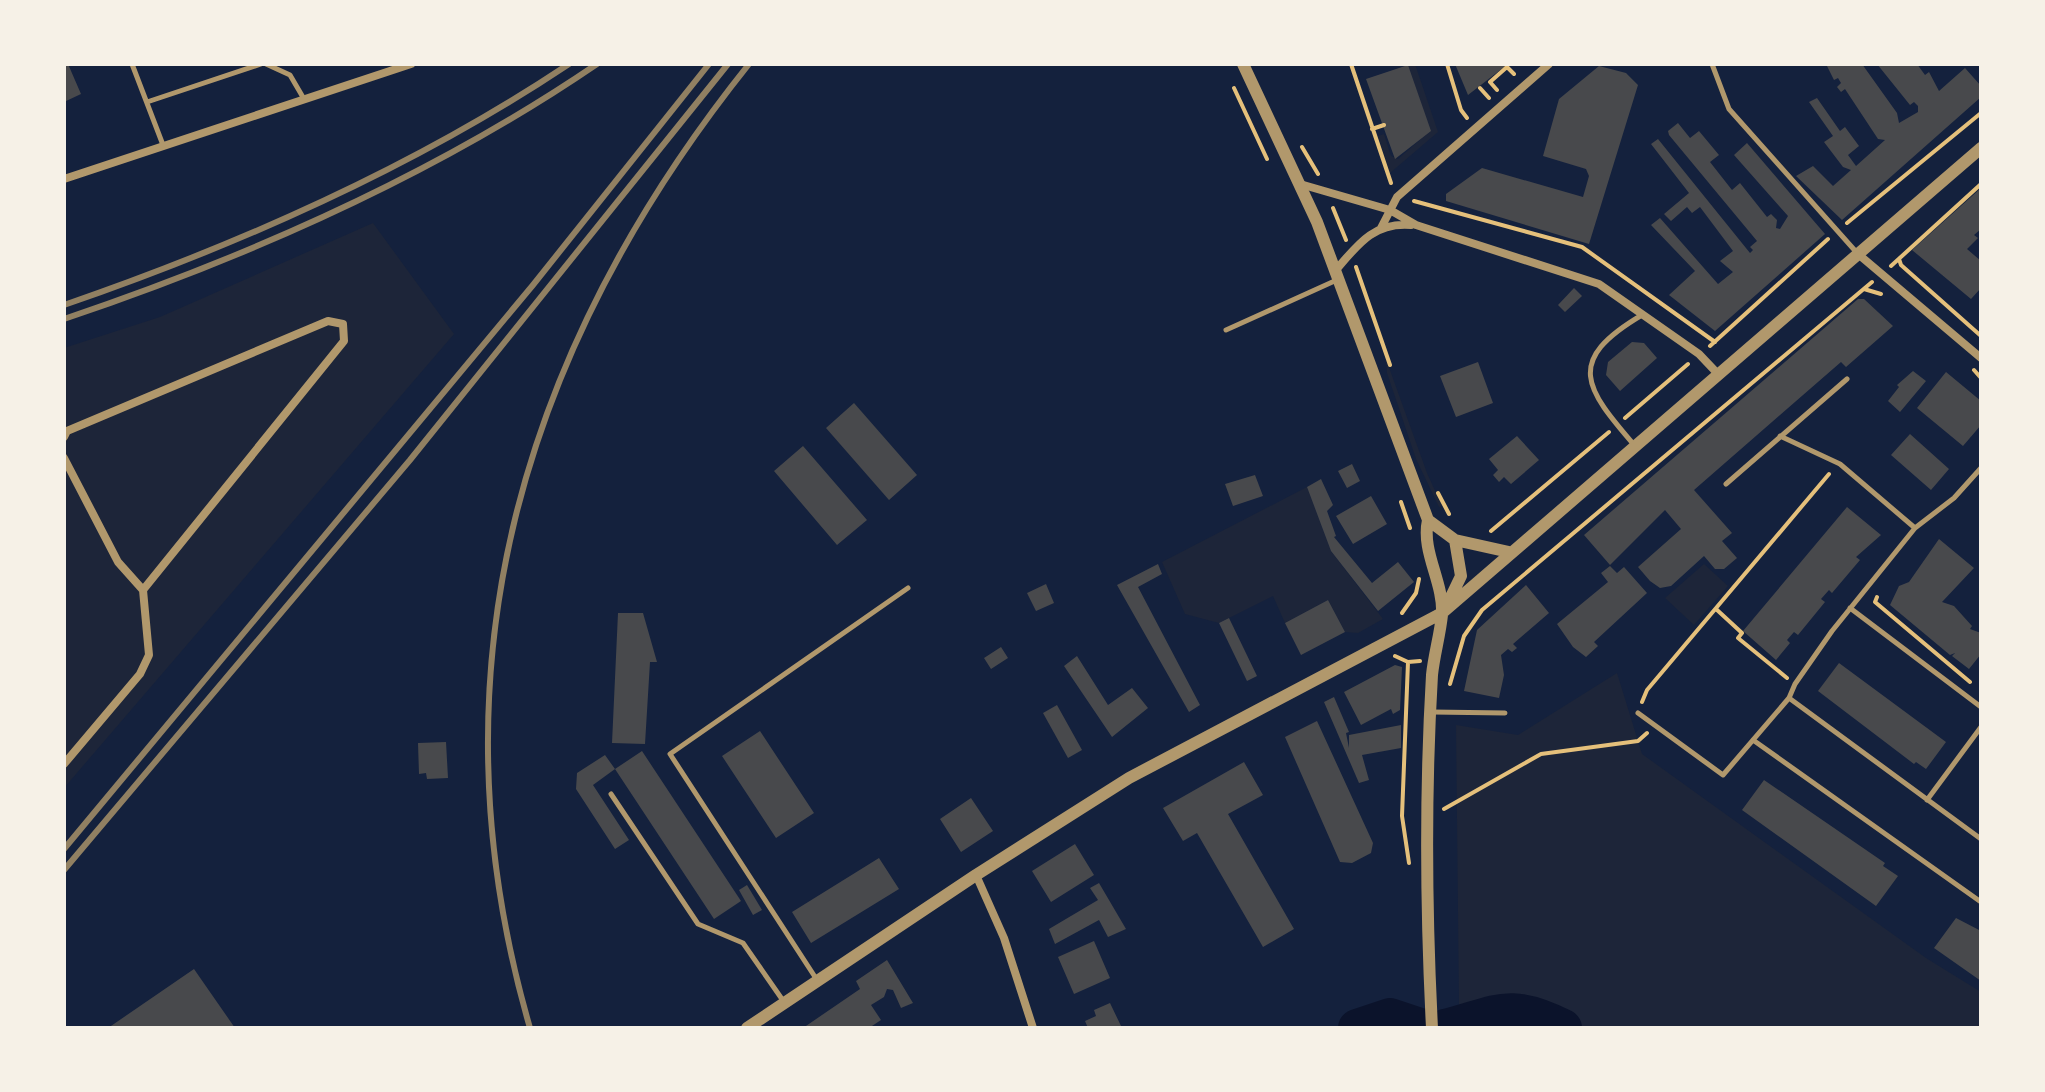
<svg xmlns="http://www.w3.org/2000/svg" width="2045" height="1092" viewBox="0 0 2045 1092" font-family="Quicksand,sans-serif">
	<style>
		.green { fill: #1d2539 }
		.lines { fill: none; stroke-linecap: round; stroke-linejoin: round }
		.river { stroke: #0b132b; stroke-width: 38 }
		.building { fill: #48494c }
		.path { stroke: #e5c07b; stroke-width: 4 }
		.service { stroke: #b1986c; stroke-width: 5 }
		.minor { stroke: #b1986c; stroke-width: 8 }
		.tertiary { stroke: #b1986c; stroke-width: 12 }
		.rail { stroke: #918062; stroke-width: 6 }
	</style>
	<rect width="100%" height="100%" fill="#14213d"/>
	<path class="green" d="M1415,64L1438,132L1390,173L1378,136L1384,134L1391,156L1398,159L1430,131L1408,65Z
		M373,223L454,334L64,788V348L160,317Z
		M1386,359L1427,473L1442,506L1439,507L1416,459L1387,373Z
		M1307,487L1331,551L1383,619L1358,633L1345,632L1328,600L1285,623L1273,596L1219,623L1185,614L1162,562Z
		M1704,564L1728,586L1694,625L1665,598Z
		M1617,673L1642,754L1926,958L1981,992V1028H1526L1459,1004L1456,725L1518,735Z"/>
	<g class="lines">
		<path class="river" d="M1357,1028L1390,1017L1423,1028
			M1445,1028C1497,1015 1508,1000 1563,1028"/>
	</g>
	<path class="building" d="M64,64H68L81,94L64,102Z
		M1455,64H1508L1468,95Z
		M1826,64H1862L1897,113L1899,123L1918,112V106L1914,102L1910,105L1877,64H1917L1925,75L1929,72L1939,91L1965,68L1981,86V97L1842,220L1796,176L1813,166L1833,186L1851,170L1843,167L1824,142L1833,136L1809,102L1817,98L1840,131L1845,127L1859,146L1848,155L1856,166L1885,140L1878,139L1845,89L1841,92L1837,87L1841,83L1838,78L1834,80Z
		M1408,65L1431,131L1395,159L1366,79Z
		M1599,66L1626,73L1638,85L1589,244L1446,201V194L1482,168L1583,197L1589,176L1586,169L1543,156L1559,99Z
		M1678,123L1690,138L1699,131L1719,155L1710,162L1732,190L1740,183L1767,217L1771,214L1777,220L1776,228L1780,229L1788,216L1734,155L1747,143L1825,234L1715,331L1669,295L1695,271L1651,225L1660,218L1718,284L1733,272L1720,261L1733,251L1700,207L1692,213L1687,207L1671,221L1664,214L1689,193L1651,144L1658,139L1750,253L1753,250L1750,247L1757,241L1669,135L1668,131Z
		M1981,188V229L1974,235L1978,238L1967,249L1981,261V288L1971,299L1912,250Z
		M1574,288L1582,296L1565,312L1558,305Z
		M1858,299H1864L1893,326L1846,367L1841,362L1694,490L1732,533L1722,541L1737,558L1724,569H1715L1704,556L1671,586L1660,588L1650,581L1638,567L1681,529L1665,510L1610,565L1584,535Z
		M1632,342L1644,343L1657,358L1620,391L1606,375L1608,362Z
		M1478,362L1493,403L1456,417L1440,376Z
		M1913,371L1926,381L1900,412L1888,401L1899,387L1897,385Z
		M1946,372L1981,401V425L1963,446L1917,408Z
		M854,403L917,475L889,500L826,428Z
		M1910,434L1949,469L1931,490L1891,455Z
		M1517,436L1539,460L1511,484L1504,477L1499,482L1493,475L1498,470L1489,459Z
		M803,446L867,520L837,545L774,471Z
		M1352,464L1360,481L1347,488L1338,471Z
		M1255,475L1263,496L1233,506L1225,484Z
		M1321,479L1333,505L1327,511L1336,536L1334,537L1372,583L1398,562L1414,582L1378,611L1331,551L1307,487Z
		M1371,496L1387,524L1353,544L1336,516Z
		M1847,507L1881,535L1856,557L1860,560L1832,593L1829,590L1821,599L1825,602L1798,635L1794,632L1787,640L1790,643L1776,660L1743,631Z
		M1939,539L1974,568L1942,602L1954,606L1972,626L1970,629L1981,633V654L1969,669L1952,656L1955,653L1950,655L1890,605L1899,586L1909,582Z
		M1158,564L1162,574L1138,587L1200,705L1189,712L1117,585Z
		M1610,566L1617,573L1624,567L1647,593L1594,642L1598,646L1586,657L1573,647L1557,624L1608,582L1601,573Z
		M1046,584L1054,603L1036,611L1027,593Z
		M1526,585L1549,613L1513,644L1517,648L1512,652L1508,649L1501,655L1504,675L1499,698L1464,691L1477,630Z
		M1328,600L1345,632L1301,655L1285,623Z
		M618,613H643L657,662H650L645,744L612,743Z
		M1229,618L1257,676L1247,681L1219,623Z
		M1001,647L1008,658L991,669L984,658Z
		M1077,656L1108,705L1132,688L1148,708L1112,737L1064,666Z
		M1839,663L1946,742L1926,769L1916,762L1914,764L1818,691Z
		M1395,665L1402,667L1400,710L1393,714L1391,709L1361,725L1344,692Z
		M1334,697L1349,732L1346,733L1349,748V735L1401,725V748L1362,755L1369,780L1359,783L1324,702Z
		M1057,705L1082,750L1068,758L1043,713Z
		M1317,721L1373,843L1371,853L1352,863L1340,862L1285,737Z
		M760,731L814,813L776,838L722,756Z
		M446,742L448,778L427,779L426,773L419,774L418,743Z
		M642,751L741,901L714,919L615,769Z
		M605,755L615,769L593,785L629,840L615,849L576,789L577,773Z
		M1244,762L1263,795L1228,814L1294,929L1263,947L1197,833L1183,841L1163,808Z
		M1764,780L1885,863L1883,866L1898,876L1876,906L1742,810Z
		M971,798L993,831L961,852L940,819Z
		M1075,844L1094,875L1051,902L1032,871Z
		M879,858L899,889L811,943L792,912Z
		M1099,883L1126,929L1108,937L1099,920L1055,944L1049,929L1098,900L1090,888Z
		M747,885L762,910L753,915L739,890Z
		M1956,918L1981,931V981L1934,948Z
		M1094,941L1110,978L1074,994L1058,957Z
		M887,960L913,1003L901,1008L893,990L887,989L884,997L871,1005L881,1020L869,1028H803L860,989L856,981Z
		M194,969L235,1028H108Z
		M1110,1003L1122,1028H1088L1085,1021L1096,1016L1094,1010Z"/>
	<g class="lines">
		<path class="path" d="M1351,64L1391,183
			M1447,64L1461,110L1467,118
			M1234,88L1267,159
			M1480,88L1489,98
			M1497,90L1490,82L1507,67L1514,74
			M1372,129L1384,125
			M1302,147L1318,174
			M1414,201L1582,247L1715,342
			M1333,208L1346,240
			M1847,223L1981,113
			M1899,259L1901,265L1981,336
			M1891,266L1981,184
			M1356,267L1390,365
			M1864,289L1881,294
			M1710,346L1828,239
			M1974,370L1981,378
			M1625,418L1688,364
			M1438,493L1449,514
			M1401,502L1410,528
			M1491,531L1609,432
			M1877,597L1875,602L1970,682
			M1716,609L1742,633L1738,638L1787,678
			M1402,613L1416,593L1419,579
			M1395,656L1408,662L1420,661
			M1408,662L1402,816L1409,863
			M1450,684L1464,636L1482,610L1872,282
			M1642,702L1647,690L1829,474
			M1444,809L1541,754L1638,741L1647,733"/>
		<path class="service" d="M132,64L163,145
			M266,64L290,75L304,99
			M1712,64L1729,109L1858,254
			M147,102L261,64
			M1226,330L1339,279
			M1780,436L1840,464L1915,528
			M1635,446C1585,388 1564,361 1642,315
			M1726,484L1847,379
			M1850,608L1981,707
			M1789,698L1981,839
			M1432,712L1505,713
			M1638,713L1723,775L1789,698L1795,684L1832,631L1915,528L1954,498L1981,468
			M1753,740L1981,902
			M611,794L698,924L743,943L784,1002
			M1927,800L1981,727
			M817,980L670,754L908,588"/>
		<path class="minor" d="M64,179L411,64
			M1300,184L1390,210L1416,225L1599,284L1699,354L1718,374
			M1381,228L1397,197L1549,64
			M1858,254L1981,358
			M1336,270C1358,244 1374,222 1411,225
			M64,437L67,431L328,321L343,324L344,341L143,590L149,655L140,674L64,764
			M64,458L118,562L143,590
			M976,875L1004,938L1033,1028"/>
		<path class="tertiary" d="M1243,64L1317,222L1428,520L1455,540L1509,552
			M1428,520C1421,552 1444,582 1442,615C1440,635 1434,655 1432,675C1425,792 1426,911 1432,1028
			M1448,603L1461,576L1455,540
			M747,1028L976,875L1129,778L1442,613L1981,148"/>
		<path class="rail" d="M64,305C241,244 413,168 569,64
			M64,319C251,256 434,175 597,64
			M64,849L533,285L709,64
			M64,870L410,460L728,64
			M530,1028C426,671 521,349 749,64"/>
	</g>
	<rect width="2045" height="1092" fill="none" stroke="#f6f1e7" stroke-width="132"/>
</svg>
